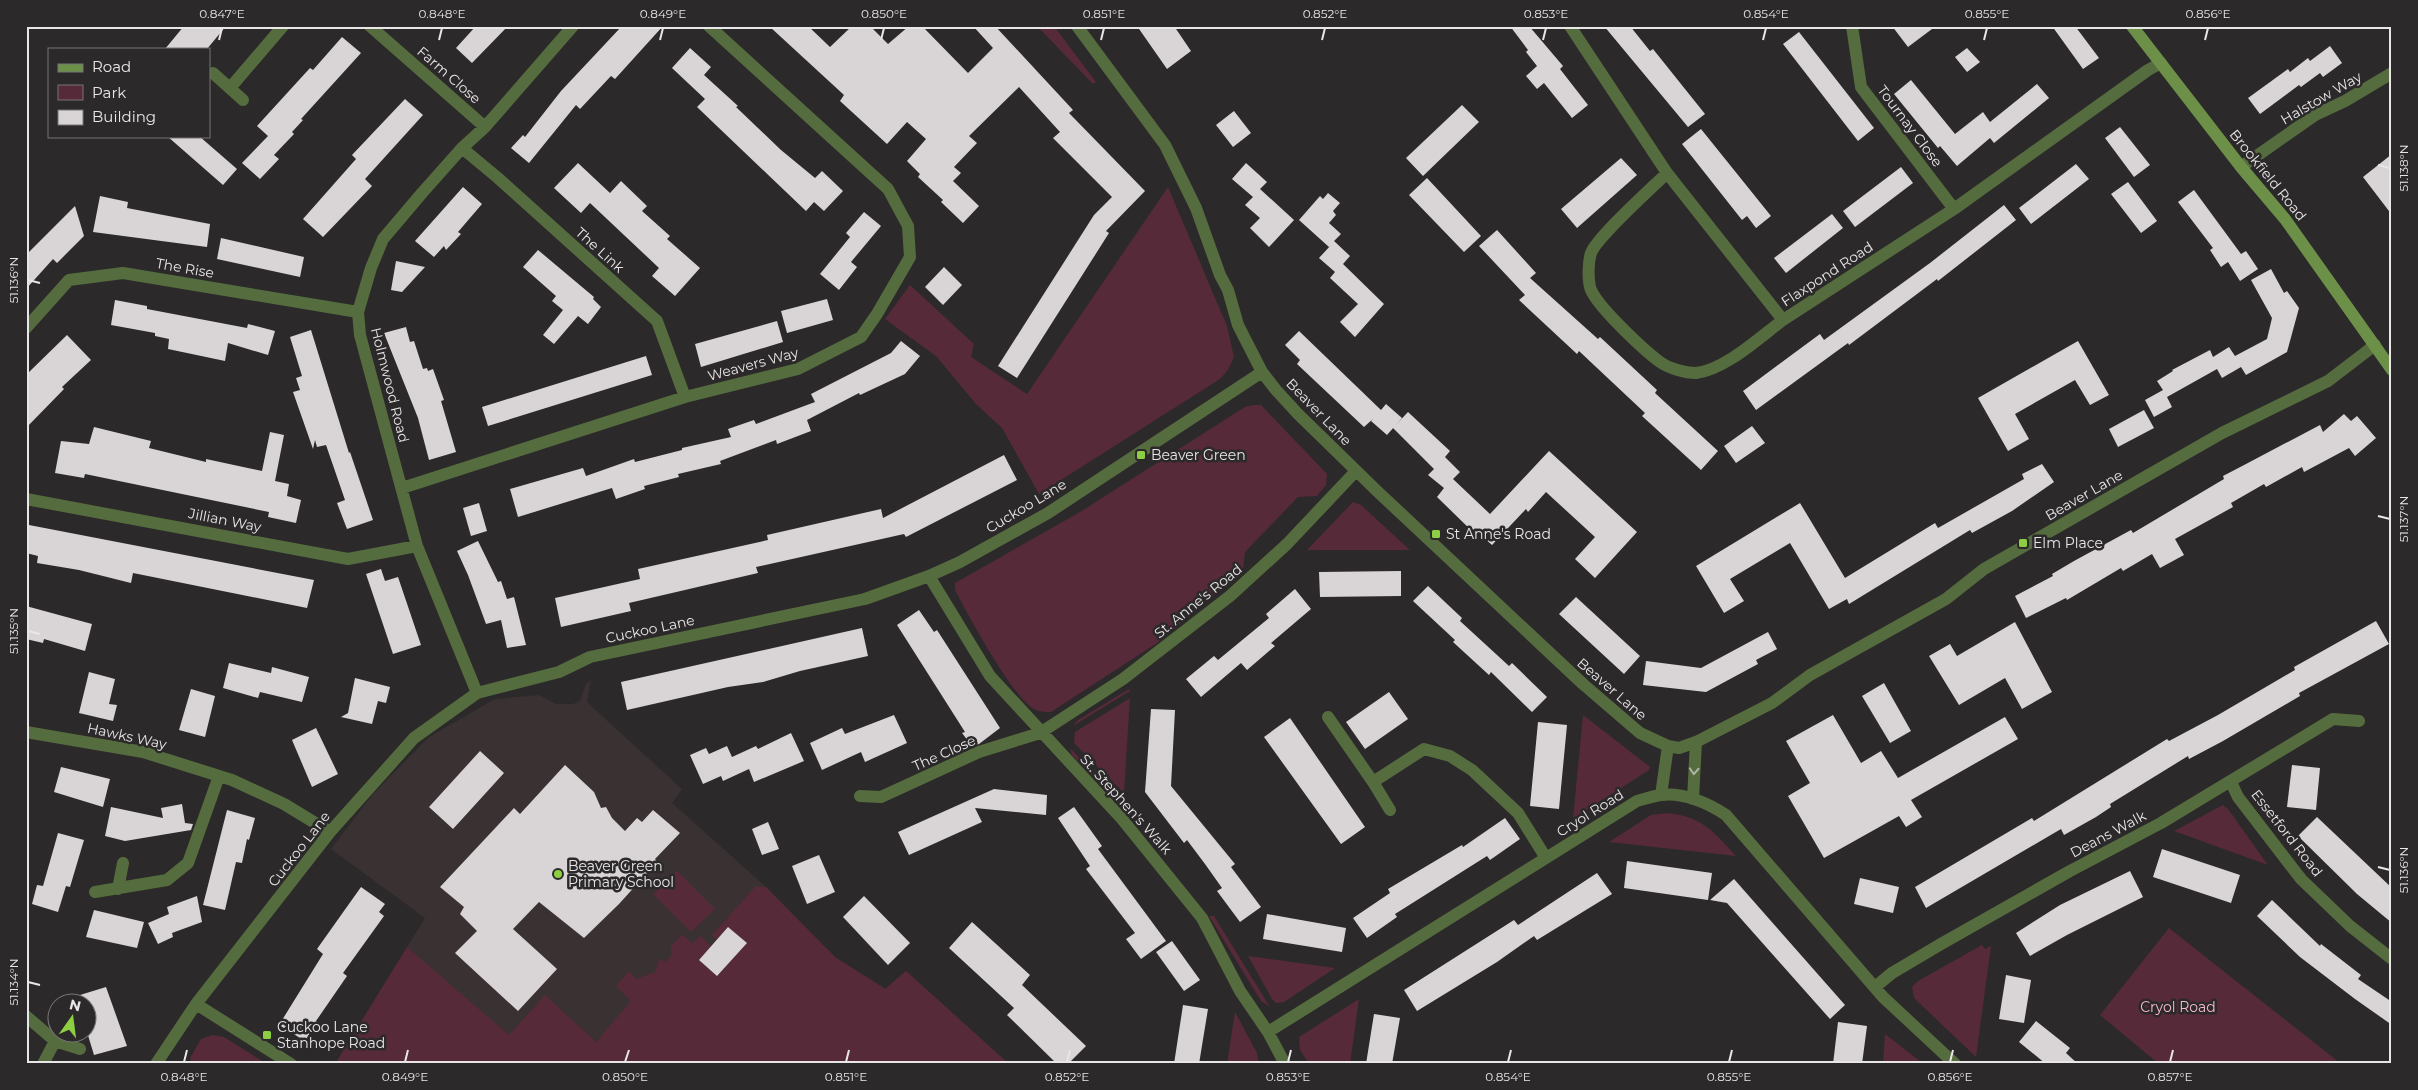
<svg xmlns="http://www.w3.org/2000/svg" width="2418" height="1090" viewBox="0 0 2418 1090" font-family="Montserrat,sans-serif">
	<style>
		.built { fill: #3a3133 }
		.green { fill: #562a39 }
		.building { fill: #d9d5d6 }
		.lines { fill: none; stroke-linecap: round; stroke-linejoin: round }
		.street { stroke: #556c3f; stroke-width: 12 }
		.secondary { stroke: #6c9047; stroke-width: 12 }
		.oneway { stroke: #adb5a4 }
		.ticks { fill: none; stroke: #e8e6e7; stroke-width: 2 }
		.poi-dot { fill: #8ece43; stroke: #2c292a; stroke-width: 2 }
		.labels { text-anchor: middle; stroke-width: 5; stroke-linejoin: round; paint-order: stroke }
		.street-label { font-size: 14px; fill: #e8e6e7; stroke: #2c292a }
		.poi-label { font-size: 14px; fill: #e8e6e7; stroke: #2c292a; text-anchor: start }
		.park-label { font-size: 14px; fill: #f8b7ca; stroke: #2c292a }
		.neatline { fill: none; stroke: #e8e6e7; stroke-width: 2 }
		.ticks-label { font-size: 12px; text-anchor: middle; fill: #e8e6e7 }
	</style>
	<rect width="100%" height="100%" fill="#2c292a"/>
	<path class="built" d="M591,680L587,701L590,705L682,789L672,803L766,887L835,957L886,989L906,971L1009,1064H335L425,918L331,849L373,794L429,737L495,699L539,695L556,704H573L580,701L586,684Z"/>
	<path class="green" d="M1037,26H1054L1096,82L1093,84Z
		M1168,187L1227,326L1234,357L1228,370L1220,379L1039,494L1002,428L976,404L936,356L885,319L910,285L974,344L971,357L1027,394Z
		M1253,405H1261L1327,474L1326,485L1317,496L1298,497L1245,552L1243,570L1157,643L1051,712C1047,712 1040,712 1036,710C1014,701 967,613 955,590V583L1080,512L1245,407Z
		M1353,502L1361,505L1410,550H1307Z
		M1129,689L1130,691L1073,726L1078,720Z
		M1130,698L1124,793L1074,743L1075,732Z
		M1583,715L1650,767L1649,770L1573,819Z
		M1070,748L1129,807L1126,810L1072,755Z
		M2223,805L2228,809L2268,865L2174,831Z
		M1668,813C1703,817 1714,832 1736,856L1609,842L1651,815Z
		M677,871L715,909L691,932L653,894Z
		M756,886L766,887L835,957L885,989L906,971L1009,1064H335L407,947L509,1035L545,995L596,1042L631,1001L616,986L629,971L636,979L655,972L659,959L665,962L671,956V947L682,934L692,943L701,936L711,946L699,960L717,976L747,943L728,927L716,940L712,935Z
		M1209,916H1214L1270,1007L1261,1001Z
		M2169,928L2340,1063L2159,1064L2100,1015Z
		M1982,945L1985,949L1991,946L1976,1057L1914,998L1912,987L1918,981Z
		M1248,956L1335,968L1284,1002L1276,1003L1272,999Z
		M1359,999L1350,1064H1309L1300,1050L1299,1037Z
		M1235,1012L1257,1053L1259,1064H1227Z
		M1885,1034L1921,1062V1064H1883Z
		M213,1035L224,1037L267,1064H192L190,1058L201,1039Z"/>
	<path class="building" d="M184,26H226L207,49H165Z
		M476,26H508L472,63L456,48Z
		M622,26H663L615,79L611,76L580,109L576,105L529,163L511,148L523,135L525,137L561,91Z
		M769,26H808L830,47L852,26H870L888,44L909,26H922L968,73L993,48L973,26H995L1073,110L1069,113L1145,191L1106,231L1109,233L1017,378L998,366L1094,215L1112,197L1053,138L1060,132L1019,87L969,136L977,143L954,167L961,173L953,181L979,206L963,223L941,202L943,200L918,177L920,174L907,161L926,139L907,122L887,144L840,101L844,95Z
		M1137,26H1174L1191,51L1167,69Z
		M1510,26H1529L1563,66L1560,69L1588,105L1572,118L1544,83L1537,89L1526,76L1537,66L1526,52L1528,50Z
		M1604,26H1630L1650,51L1653,49L1705,114L1688,127Z
		M1892,26H1936L1908,47Z
		M2052,26H2075L2099,58L2083,69Z
		M1799,32L1874,128L1858,141L1783,44Z
		M342,37L361,53L301,119L303,120L292,132L294,134L274,155L279,159L260,179L242,163L268,136L257,126L310,68L313,70Z
		M2330,46L2342,63L2323,77L2320,73L2301,87L2299,85L2260,114L2248,98L2288,69L2290,72L2308,58L2310,61Z
		M690,48L711,67L704,75L738,106L736,107L781,150L815,178L822,171L843,191L824,211L814,202L806,211L697,107L705,99L672,68Z
		M1967,48L1980,62L1967,72L1955,57Z
		M1911,80L1955,134L1983,112L1990,122L2037,84L2049,98L1994,143L1990,138L1957,166L1940,146L1938,148L1894,94Z
		M405,99L423,115L365,179L372,186L323,237L303,219L356,159L352,155Z
		M1462,105L1479,122L1423,176L1406,158Z
		M1234,111L1251,133L1233,147L1216,125Z
		M2120,127L2150,165L2134,177L2105,138Z
		M1701,129L1771,216L1756,228L1747,216L1742,220L1682,144Z
		M167,136H199L237,169L223,185Z
		M2392,154V215L2363,177Z
		M1621,158L1637,175L1577,228L1561,209Z
		M578,163L610,193L621,181L647,206L642,211L670,236L667,239L700,268L675,296L652,276L659,268L590,203L581,213L554,188Z
		M1246,163L1267,182L1260,189L1294,220L1269,247L1250,228L1260,218L1245,205L1253,197L1232,179Z
		M2076,164L2089,179L2031,224L2019,208Z
		M1901,167L1913,183L1855,227L1843,211Z
		M1427,178L1481,236L1464,252L1409,195Z
		M2128,182L2157,221L2141,233L2111,194Z
		M463,187L482,204L458,232L461,234L446,250L444,246L434,257L415,241Z
		M2194,190L2241,254L2246,251L2258,269L2240,281L2228,262L2221,267L2210,250L2213,248L2178,202Z
		M1328,193L1340,203L1333,211L1336,215L1329,223L1341,234L1334,241L1350,256L1343,264L1384,304L1355,337L1340,322L1358,304L1330,278L1335,272L1319,258L1331,245L1329,247L1299,220L1320,196L1323,199Z
		M100,196L128,202L127,208L210,224L207,247L93,232Z
		M2004,205L2016,220L1938,281L1937,279L1849,345L1848,343L1756,410L1743,391L1820,334L1824,340L1930,263Z
		M75,206L84,236L57,263L53,259L26,289V255Z
		M864,212L881,226L851,262L857,267L839,290L820,274L850,237L846,233Z
		M1832,214L1843,228L1786,273L1774,258Z
		M1497,230L1536,273L1530,278L1598,339L1600,337L1657,390L1655,393L1718,451L1701,470L1642,416L1645,413L1579,351L1577,354L1519,300L1525,295L1479,246Z
		M221,238L304,257L300,277L217,259Z
		M538,250L594,297L593,299L601,307L588,324L578,316L554,344L543,335L563,310L552,301L556,296L523,267Z
		M396,261L425,267L402,292L391,290Z
		M944,267L962,285L943,305L925,287Z
		M2271,269L2284,293L2287,291L2299,308L2287,352L2246,375L2241,367L2222,378L2217,369L2167,397L2172,407L2154,417L2145,400L2163,390L2157,381L2173,371L2172,370L2210,350L2213,357L2229,347L2235,356L2267,339L2272,318L2251,280Z
		M827,299L833,320L787,333L781,311Z
		M115,300L147,306V309L247,328L248,324L275,331L268,355L228,343L225,361L168,349L169,339L155,336V333L111,325Z
		M777,321L783,342L701,367L695,344Z
		M406,327L410,342L414,341L423,369L427,368L428,371L433,369L444,400L441,401L456,452L429,460L418,418L384,333Z
		M311,330L349,453L350,452L373,520L347,529L337,503L345,500L326,445L317,447L315,440L313,449L293,392L300,390L296,378L302,376L290,337Z
		M1299,331L1381,410L1386,404L1402,418L1387,435L1371,421L1374,418L1364,427L1297,364L1300,360L1285,345Z
		M67,335L91,360L62,387L64,389L26,428V375Z
		M901,341L920,356L905,374L860,395L859,393L807,420L811,431L777,444L776,440L720,461L721,464L678,474L679,477L644,486L645,489L616,499L612,488L518,517L510,489L583,468L586,476L634,459L635,462L682,450V448L731,437L728,429L754,420L756,424L815,402L811,394L891,353Z
		M2078,341L2109,395L2090,405L2075,380L2015,414L2029,439L2008,451L1978,398Z
		M646,356L652,375L488,426L482,407Z
		M2144,410L2154,428L2118,447L2109,429Z
		M1408,412L1450,451L1445,457L1460,472L1453,479L1490,514L1549,451L1637,532L1595,578L1575,559L1595,537L1546,492L1528,512L1526,509L1492,545L1477,532L1475,534L1437,497L1444,488L1428,475L1434,469L1393,428Z
		M2344,414L2351,421L2357,416L2376,438L2355,456L2349,448L2304,472L2302,467L2266,487L2264,484L2231,503L2233,507L2175,539L2184,555L2160,568L2152,554L2123,571L2121,568L2067,600L2066,598L2026,618L2015,596L2053,576L2052,574L2074,561L2131,530L2133,533L2224,479L2223,476L2246,464L2320,425L2323,432Z
		M1752,426L1765,443L1736,463L1724,446Z
		M94,427L151,441L149,448L206,462V459L262,471L270,432L284,435L275,481L289,484L287,496L301,500L296,523L268,517L269,512L85,474L84,478L55,473L61,441L89,444Z
		M1004,455L1017,480L906,537L904,534L756,567L758,573L629,603L631,611L561,627L555,598L640,579L638,569L768,540L767,535L881,509L883,518Z
		M2042,464L2054,482L2012,511L1972,533L1970,530L1849,604L1847,599L1829,609L1790,543L1730,579L1744,601L1724,613L1696,566L1800,503L1845,578L1935,523L1938,528L2024,479L2022,474Z
		M479,503L487,531L471,536L463,508Z
		M29,525L314,580L307,608L133,573L131,583L79,570L37,563L38,556L26,553Z
		M478,541L498,582L501,581L507,599L514,597L526,645L507,648L501,620L486,624L468,575L457,551Z
		M381,569L385,581L398,577L421,645L393,654L366,574Z
		M1401,571V596L1320,597L1319,572Z
		M1428,586L1462,618L1460,621L1509,666L1512,663L1547,697L1532,712L1491,672L1489,675L1453,642L1455,640L1413,601Z
		M1295,589L1311,609L1271,643L1275,646L1247,670L1241,663L1201,697L1186,679L1214,656L1218,660L1269,618L1266,614Z
		M1576,597L1640,656L1624,674L1559,614Z
		M26,606L92,624L85,651L44,639L43,643L26,639Z
		M919,610L934,632L937,630L1000,728L979,744L972,746L962,733L965,732L897,625Z
		M2376,621L2389,644L2299,693L2300,696L2223,741L2189,759L2188,756L2110,804L2111,807L2096,817L2064,835L2061,829L1926,908L1915,887L2032,818L2034,821L2167,739L2169,741L2218,715L2295,670L2294,667Z
		M2015,622L2052,692L2022,709L2005,678L1959,705L1929,656L1950,644L1957,656Z
		M862,628L868,656L800,671L763,682L728,687L627,710L621,682Z
		M1768,632L1777,649L1756,660L1758,664L1706,692L1643,685L1646,661L1701,668Z
		M229,663L271,673L272,667L309,677L302,702L260,692L258,698L223,688Z
		M89,672L115,679L109,704L117,705L113,721L79,713Z
		M355,678L390,687L386,703L378,701L372,724L341,717L348,713Z
		M1884,683L1911,731L1890,743L1862,696Z
		M191,689L215,696L205,737L179,730Z
		M1389,692L1408,719L1365,749L1346,722Z
		M1151,709L1175,710L1171,786L1235,864L1231,867L1261,907L1240,922L1217,891L1222,888L1205,864L1187,840L1184,843L1145,792Z
		M894,715L907,743L865,762L861,752L822,770L810,743L842,728L845,734Z
		M1833,715L1861,763L1881,751L1898,778L2005,717L2018,739L1911,800L1922,817L1906,827L1899,816L1824,858L1788,796L1810,783L1786,741Z
		M1290,718L1365,827L1341,844L1264,737Z
		M1538,722L1567,725L1559,809L1530,806Z
		M316,728L338,774L312,787L292,740Z
		M791,733L804,761L754,782L749,769L723,781L721,776L703,784L690,755L706,748L709,754L727,746L732,757L756,746L758,749Z
		M480,751L504,773L453,829L429,807Z
		M565,765L594,792L601,808L606,807L612,818L625,831L637,818L642,822L653,810L680,833L655,859L657,862L619,904L584,938L539,902L513,929L557,969L518,1011L455,953L477,931L460,914L464,907L440,887L514,808L520,814Z
		M2292,765L2320,768L2316,810L2287,807Z
		M61,767L110,779L103,807L54,792Z
		M994,789L1047,795L1046,815L975,808L982,822L909,855L898,832Z
		M182,804L185,823L193,824L191,830L125,841L105,836L111,807L163,818L161,808Z
		M1074,807L1102,846L1098,849L1166,941L1141,959L1126,939L1135,933L1086,869L1090,866L1058,818Z
		M227,810L255,818L249,840L247,839L242,863L236,862L225,910L203,905Z
		M2317,817L2392,888V923L2357,894L2298,836Z
		M1505,818L1520,839L1490,860L1487,856L1395,914L1397,917L1367,938L1353,918L1390,893L1388,889L1462,845L1463,847Z
		M768,822L779,849L762,855L752,829Z
		M58,833L84,840L70,887L66,886L58,912L32,904L37,885L43,886Z
		M2162,849L2240,875L2231,903L2153,877Z
		M819,855L835,892L807,904L792,866Z
		M1627,861L1712,873L1708,900L1624,888Z
		M2130,871L2143,897L2067,935L2030,956L2016,933L2060,905Z
		M1597,873L1612,894L1537,940L1534,936L1497,962L1417,1011L1404,990L1514,920L1518,925Z
		M1860,878L1899,887L1893,913L1854,904Z
		M1734,879L1845,1005L1830,1019L1727,903L1710,900Z
		M361,887L385,904L379,912L384,916L343,973L347,976L316,1021L317,1022L305,1041L279,1025L323,954L317,949Z
		M197,896L202,922L172,933L173,937L158,944L148,923L169,914L167,907Z
		M864,896L910,943L888,965L843,917Z
		M2272,900L2320,946L2321,944L2361,975L2358,979L2392,1002V1025L2355,999L2300,957L2257,916Z
		M94,910L144,922L137,948L86,937Z
		M1267,914L1346,928L1342,952L1263,939Z
		M972,922L1030,975L1022,985L1086,1046L1068,1064H1057L1007,1015L1014,1008L949,948Z
		M728,927L747,943L717,976L699,960Z
		M1172,941L1200,980L1184,991L1156,952Z
		M2006,975L2031,980L2024,1023L1999,1019Z
		M106,987L127,1046L94,1055L87,1032H91L88,1020V1002H82L80,995Z
		M1183,1005L1208,1009L1199,1064H1174Z
		M1374,1014L1400,1018L1392,1064H1366Z
		M2036,1021L2070,1048L2066,1053L2078,1064H2046L2019,1042Z
		M1838,1022L1867,1026L1862,1064H1833Z"/>
	<g class="lines">
		<path class="street" d="M370,26L485,127
			M1077,26L1165,145L1196,208L1220,275L1228,290L1238,325L1262,372L1276,390L1298,414L1377,491L1583,684L1640,733L1668,746L1679,748L1696,742L1772,703L1810,675L1946,599L1984,569L2222,433L2328,381L2375,345
			M1570,26L1667,173L1783,320L1954,209L2148,70L2161,63
			M1852,26L1861,87L1954,209
			M213,73L243,100
			M230,88L283,26
			M462,148L498,178L657,321L685,397
			M2241,167L2315,115L2345,101L2392,73
			M1667,173C1652,188 1597,237 1591,253C1588,262 1588,279 1590,287C1594,304 1645,351 1660,362C1668,368 1685,373 1696,373C1725,370 1760,337 1783,320
			M26,328L69,280L123,273L358,312
			M402,488L685,397L798,369L861,337L877,314L910,257L908,226L888,189L709,26
			M26,499L348,559L417,546
			M929,576L990,676L1122,819L1202,918L1240,991L1268,1032L1285,1064
			M477,693L417,546L360,335L358,312L371,268L383,239L422,193L462,148L485,127L573,26
			M1328,717L1373,782L1424,749L1450,756L1472,770L1518,813L1546,858
			M26,732L143,752L232,780L284,804L330,832
			M1373,782L1390,810
			M2231,782L2238,797L2301,879L2350,926L2392,959
			M1661,795L1668,746
			M860,796L881,797L979,752L1040,733L1123,679L1230,596L1287,544L1356,471
			M1693,799L1696,742
			M118,889L123,863
			M95,892L167,880L188,863L219,776
			M1875,987L1892,973L1941,944L2070,871L2161,823L2333,719L2359,721
			M196,1004L291,1064
			M26,1016L55,1041
			M1268,1032L1637,801C1645,799 1653,796 1661,795C1683,792 1708,803 1726,815L1883,997L1955,1064
			M43,1064L55,1041L80,1049
			M156,1064L196,1004L330,832L414,738L477,693L559,672L590,657L865,599L929,576L960,562L1048,513L1262,372"/>
		<path class="secondary" d="M2132,26L2241,167L2285,219L2392,370"/>
	</g>
	<defs><path id="oneway-chevron" d="M-2-3.5L2.5 0L-2 3.5" fill="none" stroke-width="1.6" stroke-linecap="round" stroke-linejoin="round" transform="scale(1.25)"/></defs>
	<use class="oneway" href="#oneway-chevron" transform="translate(1694 771) rotate(93)"/>
	<path class="ticks" d="M219,40L222,28M439,40L442,28M660,40L663,28M881,40L884,28M1101,40L1104,28M1322,40L1325,28M1543,40L1546,28M1763,40L1766,28M1984,40L1987,28M2205,40L2208,28M2378,165L2390,168M28,280L40,283M2378,516L2390,519M28,631L40,634M2378,867L2390,870M28,982L40,985M184,1062L187,1050M405,1062L408,1050M625,1062L629,1050M846,1062L849,1050M1067,1062L1070,1050M1288,1062L1291,1050M1508,1062L1511,1050M1729,1062L1732,1050M1950,1062L1953,1050M2170,1062L2173,1050"/>
	<g class="poi-dot">
		<rect x="1136" y="450" width="10" height="10" rx="2.5"/>
		<rect x="1431" y="529" width="10" height="10" rx="2.5"/>
		<rect x="2018" y="538" width="10" height="10" rx="2.5"/>
		<circle cx="558" cy="874" r="5"/>
		<rect x="262" y="1030" width="10" height="10" rx="2.5"/>
	</g>
	<g class="labels">
		<g class="street-label">
			<text transform="translate(449 75) rotate(41)" y="5">Farm Close</text>
			<text transform="translate(2321 98) rotate(-30)" y="5">Halstow Way</text>
			<text transform="translate(1910 126) rotate(53)" y="5">Tournay Close</text>
			<text transform="translate(2268 175) rotate(51)" y="5">Brookfield Road</text>
			<text transform="translate(600 250) rotate(42)" y="5">The Link</text>
			<text transform="translate(185 268) rotate(10)" y="5">The Rise</text>
			<text transform="translate(1827 274) rotate(-33)" y="5">Flaxpond Road</text>
			<text transform="translate(753 364) rotate(-15)" y="5">Weavers Way</text>
			<text transform="translate(390 385) rotate(76)" y="5">Holmwood Road</text>
			<text transform="translate(1319 412) rotate(46)" y="5">Beaver Lane</text>
			<text transform="translate(2084 495) rotate(-30)" y="5">Beaver Lane</text>
			<text transform="translate(1026 506) rotate(-31)" y="5">Cuckoo Lane</text>
			<text transform="translate(225 520) rotate(11)" y="5">Jillian Way</text>
			<text transform="translate(1198 601) rotate(-39)" y="5">St. Anne's Road</text>
			<text transform="translate(650 629) rotate(-12)" y="5">Cuckoo Lane</text>
			<text transform="translate(1612 689) rotate(41)" y="5">Beaver Lane</text>
			<text transform="translate(127 736) rotate(12)" y="5">Hawks Way</text>
			<text transform="translate(944 753) rotate(-24)" y="5">The Close</text>
			<text transform="translate(1126 804) rotate(48)" y="5">St. Stephen's Walk</text>
			<text transform="translate(1590 813) rotate(-32)" y="5">Cryol Road</text>
			<text transform="translate(2287 833) rotate(52)" y="5">Essetford Road</text>
			<text transform="translate(2108 834) rotate(-28)" y="5">Deans Walk</text>
			<text transform="translate(299 849) rotate(-52)" y="5">Cuckoo Lane</text>
		</g>
		<g class="poi-label">
			<text x="1151" y="460">Beaver Green</text>
			<text x="1446" y="539">St Anne's Road</text>
			<text x="2033" y="548">Elm Place</text>
			<text x="568" y="871">Beaver Green<tspan x="568" dy="16">Primary School</tspan></text>
			<text x="277" y="1032">Cuckoo Lane<tspan x="277" dy="16">Stanhope Road</tspan></text>
		</g>
		<g class="park-label">
			<text x="2178" y="1012">Cryol Road</text>
		</g>
	</g>
	<rect width="2418" height="1090" fill="none" stroke="#2c292a" stroke-width="55"/>
	<rect x="48" y="48" width="162" height="90" fill="#2c292a" stroke="#777576"/>
	<rect x="58" y="64" width="25" height="8" fill="#6c9047" stroke="#777576"/>
	<text x="92" y="72" font-size="15" fill="#e8e6e7">Road</text>
	<rect x="58" y="85" width="25" height="15" fill="#562a39" stroke="#777576"/>
	<text x="92" y="98" font-size="15" fill="#e8e6e7">Park</text>
	<rect x="58" y="110" width="25" height="15" fill="#d9d5d6" stroke="#777576"/>
	<text x="92" y="122" font-size="15" fill="#e8e6e7">Building</text>
	<g transform="translate(72 1018) rotate(14)"><circle r="24" fill="#2c292a" stroke="#777576"/>
	<path d="M0-4L9 19L0 12L-9 19Z" fill="#8ece43"/>
	<text y="-8" font-size="14" font-weight="bold" text-anchor="middle" fill="#e8e6e7">N</text>
	</g>
	<rect x="28" y="28" width="2362" height="1034" class="neatline"/>
	<g class="ticks-label">
		<text x="222" y="18">0.847°E</text>
		<text x="442" y="18">0.848°E</text>
		<text x="663" y="18">0.849°E</text>
		<text x="884" y="18">0.850°E</text>
		<text x="1104" y="18">0.851°E</text>
		<text x="1325" y="18">0.852°E</text>
		<text x="1546" y="18">0.853°E</text>
		<text x="1766" y="18">0.854°E</text>
		<text x="1987" y="18">0.855°E</text>
		<text x="2208" y="18">0.856°E</text>
		<text transform="translate(2404 168) rotate(-90)" y="4">51.138°N</text>
		<text transform="translate(14 280) rotate(-90)" y="4">51.136°N</text>
		<text transform="translate(2404 519) rotate(-90)" y="4">51.137°N</text>
		<text transform="translate(14 631) rotate(-90)" y="4">51.135°N</text>
		<text transform="translate(2404 870) rotate(-90)" y="4">51.136°N</text>
		<text transform="translate(14 982) rotate(-90)" y="4">51.134°N</text>
		<text x="184" y="1081">0.848°E</text>
		<text x="405" y="1081">0.849°E</text>
		<text x="625" y="1081">0.850°E</text>
		<text x="846" y="1081">0.851°E</text>
		<text x="1067" y="1081">0.852°E</text>
		<text x="1288" y="1081">0.853°E</text>
		<text x="1508" y="1081">0.854°E</text>
		<text x="1729" y="1081">0.855°E</text>
		<text x="1950" y="1081">0.856°E</text>
		<text x="2170" y="1081">0.857°E</text>
	</g>
</svg>
